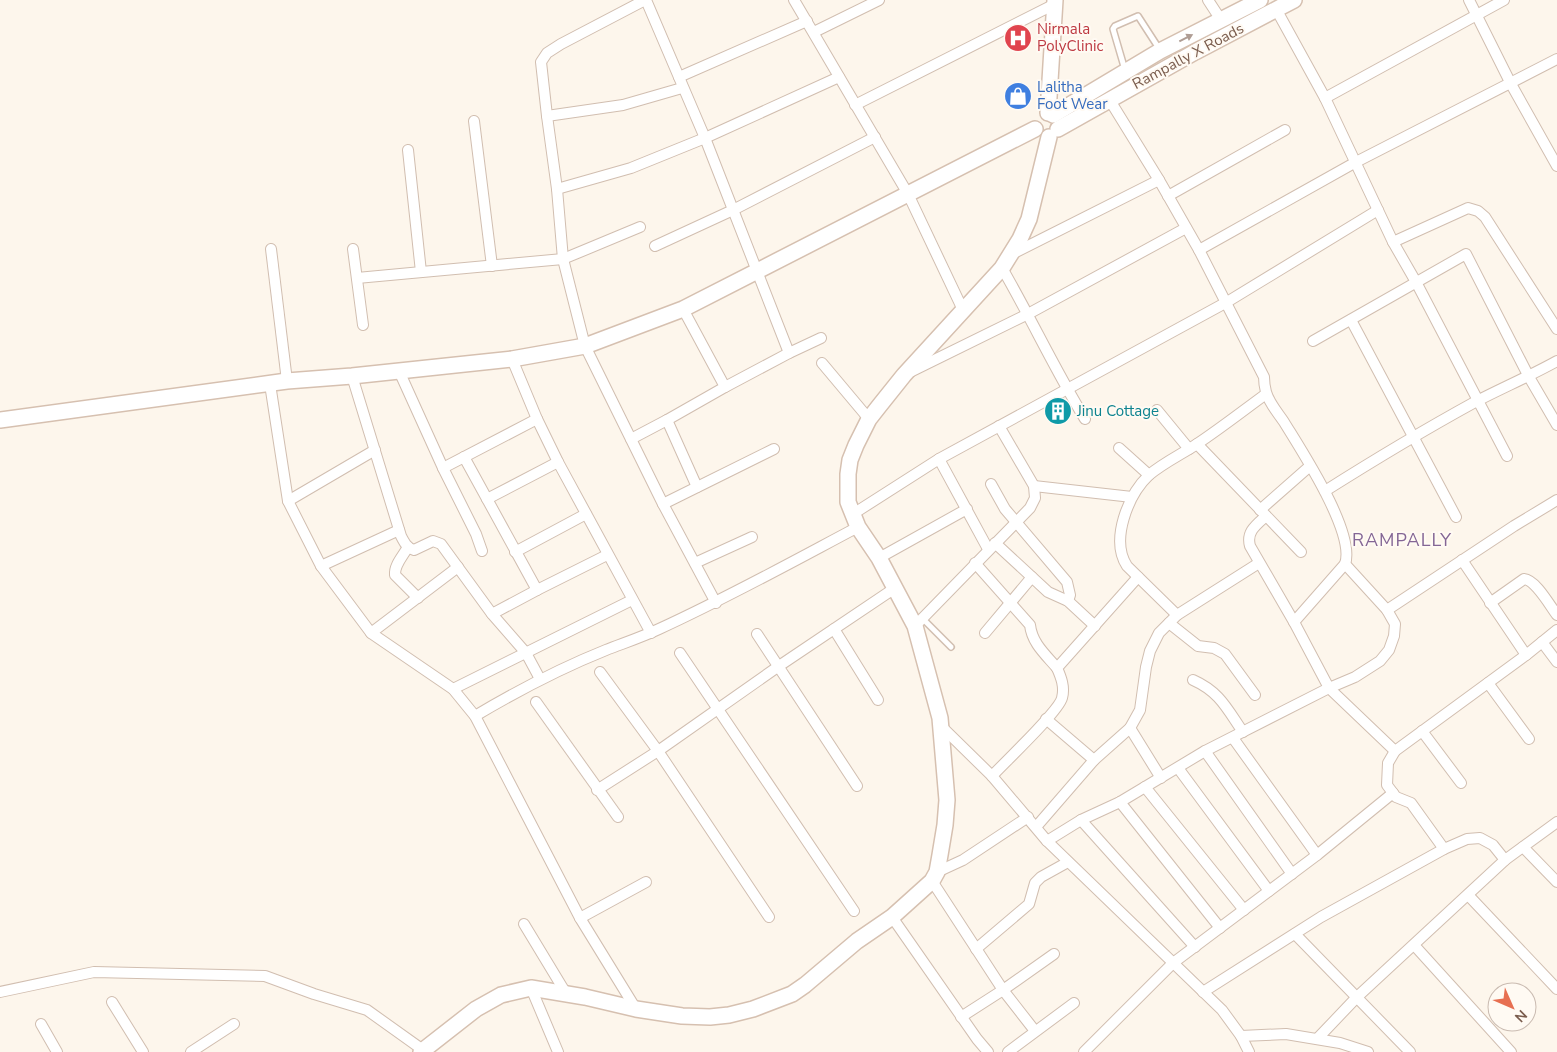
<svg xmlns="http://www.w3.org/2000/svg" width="1557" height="1052" viewBox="0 0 1557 1052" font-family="'Nunito Sans',sans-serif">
	<rect width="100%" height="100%" fill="#fdf6ec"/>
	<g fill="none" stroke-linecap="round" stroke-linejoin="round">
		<g stroke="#d1beb0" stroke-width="8">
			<g id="lane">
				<polyline points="1125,70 1113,29 1115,26 1138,16 1160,50"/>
				<polyline points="922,618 951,647"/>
			</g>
		</g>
		<g stroke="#d1beb0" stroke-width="12">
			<g id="street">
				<polyline points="645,0 561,44 547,53 541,62 547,116 557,189 563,259 585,346 663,504 716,603"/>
				<polyline points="646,0 705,138 789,353"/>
				<polyline points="794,0 908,194 963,310"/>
				<polyline points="1208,0 1221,20"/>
				<polyline points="1469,0 1511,84 1557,166"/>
				<polyline points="1276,9 1325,98 1393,242 1416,282 1507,456"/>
				<polyline points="814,32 879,0"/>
				<polyline points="679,77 807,21"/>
				<polyline points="1325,98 1504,0"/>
				<path d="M 1109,99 L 1159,180 L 1199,250 L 1264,377 C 1264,382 1265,388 1266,392 C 1269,403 1278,413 1284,422 C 1301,450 1356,533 1345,564 L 1294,622"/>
				<polyline points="855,105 1055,4"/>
				<polyline points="547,116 623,105 682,88"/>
				<polyline points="474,121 492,266"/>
				<polyline points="408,150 421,272"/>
				<polyline points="557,189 631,168 705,138 839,77"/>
				<polyline points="1168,196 1285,130"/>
				<polyline points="1393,242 1468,208 1478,211 1485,217 1557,329"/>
				<polyline points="655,246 733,210 875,137"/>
				<polyline points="271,249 287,381"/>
				<polyline points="353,249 363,325"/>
				<polyline points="1199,250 1356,162 1557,59"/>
				<polyline points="1010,255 1159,180"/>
				<path d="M 1002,268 C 1031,318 1055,370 1085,419"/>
				<polyline points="357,278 563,259 640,227"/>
				<polyline points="1351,320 1456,517"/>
				<polyline points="1313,341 1466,254 1529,377 1557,425"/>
				<polyline points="512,359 537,419 558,462 651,633"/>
				<polyline points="822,363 869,419"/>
				<polyline points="399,371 443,468"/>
				<polyline points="912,371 1028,314 1186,228"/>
				<path d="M 352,376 L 401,536 C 404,542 407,548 414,550 L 433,541 L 441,544 L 492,614 L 526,653 L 540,679"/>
				<polyline points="270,384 288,501 321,566 371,633 453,689 475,716 580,918 636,1009"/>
				<polyline points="725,387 789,353 821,338"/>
				<polyline points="1157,410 1189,449"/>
				<polyline points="667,420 697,487"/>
				<polyline points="631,439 667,420 725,387 683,309"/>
				<polyline points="1197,444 1301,552"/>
				<polyline points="1119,448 1149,475"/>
				<polyline points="464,457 537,590"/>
				<polyline points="939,459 988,549"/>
				<polyline points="991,484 1005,509 1067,582 1070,595 1068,601"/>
				<polyline points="1034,486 1132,497"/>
				<path d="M 1325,491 C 1374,460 1424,430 1475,402 C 1502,388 1530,376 1557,361"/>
				<polyline points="487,499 558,462"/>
				<polyline points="288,501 375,450"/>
				<polyline points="663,504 774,449"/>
				<polyline points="1260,510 1310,466"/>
				<polyline points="853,514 939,459 1227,302 1378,210"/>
				<path d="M 1266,516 C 1256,525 1246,532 1250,546 L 1294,622 L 1329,688 L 1395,751"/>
				<polyline points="995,543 1048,592 1068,601 1095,626"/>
				<path d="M 408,547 C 403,556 394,565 395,575 L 418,598"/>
				<polyline points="482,551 476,534 443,468 537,419"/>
				<polyline points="515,552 586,514"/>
				<polyline points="879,558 967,509"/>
				<polyline points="1462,560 1526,655"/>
				<polyline points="695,563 752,537"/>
				<path d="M 975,563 L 1030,625 C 1032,643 1045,654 1057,668"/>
				<polyline points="321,566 399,530"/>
				<path d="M 1490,603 L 1524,579 C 1536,580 1550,606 1557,615"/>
				<polyline points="1387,610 1514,526 1557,500"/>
				<polyline points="492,614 537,590 607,555"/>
				<path d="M 1177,615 L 1127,566 C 1110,540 1128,495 1149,475 C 1163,463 1182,454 1197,444 C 1221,428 1244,410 1266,394"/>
				<polyline points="1169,623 1198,646 1214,648 1225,654 1255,695"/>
				<polyline points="915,626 1030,508 1035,498 1034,486 999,426"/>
				<polyline points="834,629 878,700"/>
				<polyline points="371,633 458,567"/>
				<polyline points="985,633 1032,577"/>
				<polyline points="757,634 857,786"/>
				<polyline points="1542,642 1557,662"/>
				<polyline points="680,653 854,911"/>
				<polyline points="600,672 658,751 769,917"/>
				<path d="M 1193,680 C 1220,692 1227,709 1243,732"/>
				<polyline points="1488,683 1529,739"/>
				<polyline points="453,689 632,600"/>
				<polyline points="536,702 618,817"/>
				<path d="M 475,716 C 517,691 561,668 606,650 C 624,643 642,637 659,629 C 727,598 792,562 858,527"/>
				<polyline points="1046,719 1094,760"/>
				<polyline points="940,725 992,776 1047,841 1222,1010 1241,1036 1249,1052"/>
				<polyline points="1130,728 1161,778"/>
				<polyline points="1422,731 1461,783"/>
				<polyline points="1233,738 1317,855"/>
				<polyline points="1205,751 1292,874"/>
				<polyline points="1178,768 1269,891"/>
				<path d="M 992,776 C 1005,762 1059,711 1062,698 C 1065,687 1061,677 1057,668 L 1138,577"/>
				<polyline points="1145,787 1244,910"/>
				<polyline points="597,790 658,751 779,666 895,588"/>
				<polyline points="1120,802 1220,928"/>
				<polyline points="1081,820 1195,947"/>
				<polyline points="1036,827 1094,760 1130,728 1140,710 1146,667 1150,651 1159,633 1177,615 1259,563"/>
				<polyline points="1047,841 1081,820 1120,802 1205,751 1329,688 1355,677 1380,661 1389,650 1394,636 1395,624 1387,610 1345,564"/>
				<polyline points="1523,847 1557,882"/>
				<polyline points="1444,849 1411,803 1396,797 1387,785 1388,763 1395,751 1526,655 1557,630"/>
				<polyline points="937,872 963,860 1028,817"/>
				<polyline points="932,881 1003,990 1035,1031"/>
				<polyline points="1468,895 1557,989"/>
				<polyline points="892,917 977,1039 988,1052"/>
				<polyline points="580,918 646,882"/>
				<polyline points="524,924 567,995"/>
				<polyline points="1295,934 1410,1052"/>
				<polyline points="1414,945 1511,1052"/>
				<polyline points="976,949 1029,904 1035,883 1041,877 1068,862"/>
				<polyline points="531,988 558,1052"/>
				<polyline points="0,992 94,972 265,976 314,994 367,1010 423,1050"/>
				<polyline points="1203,992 1321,917 1444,849 1467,839 1480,838 1493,845 1505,860"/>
				<polyline points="112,1002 143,1052"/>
				<polyline points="961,1017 1003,990 1054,954"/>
				<polyline points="41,1024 57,1052"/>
				<polyline points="1241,1036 1286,1034 1340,1043 1368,1052"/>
				<polyline points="1317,1039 1357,997 1505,860 1557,822"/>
				<polyline points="191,1052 234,1024"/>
				<polyline points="1008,1052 1074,1003"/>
				<polyline points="1084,1052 1173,963 1317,855 1393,793"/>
			</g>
		</g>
		<g stroke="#d6c0b0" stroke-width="18">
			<g id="secondary">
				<polyline points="1048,113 1055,0"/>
				<polyline points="1053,115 1160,51 1260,0"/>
				<polyline points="1058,129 1195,52 1294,0"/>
				<polyline points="0,420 287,381 352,376 512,359 585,346 683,309 1035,129"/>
				<polyline points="421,1052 476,1009 501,995 531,988 585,997 636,1009 682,1016 710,1017 729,1015 753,1009 792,994 805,985 857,941 892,917 932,881 937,872 940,855 945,825 947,800 940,718 915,626 879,558 858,527 848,502 848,474 850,460 856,445 869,419 880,405 904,375 1002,268 1020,239 1029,219 1049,137"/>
			</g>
		</g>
		<use href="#lane" stroke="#fff" stroke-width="5"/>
		<use href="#street" stroke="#fff" stroke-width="10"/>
		<use href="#secondary" stroke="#fff" stroke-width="15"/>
	</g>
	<defs><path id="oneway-solid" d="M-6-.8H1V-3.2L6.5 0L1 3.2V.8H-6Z" transform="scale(1.25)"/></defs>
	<use fill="#af9d94" href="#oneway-solid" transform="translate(1186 38) rotate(-27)"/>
	<defs>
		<g id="hospital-disc" transform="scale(1.4375)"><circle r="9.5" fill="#e0444e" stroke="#fffaf3"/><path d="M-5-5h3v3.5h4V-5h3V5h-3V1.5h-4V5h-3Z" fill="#fff"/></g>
		<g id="shop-disc" transform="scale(1.4375)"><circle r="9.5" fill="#3f7fe0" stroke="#fffaf3"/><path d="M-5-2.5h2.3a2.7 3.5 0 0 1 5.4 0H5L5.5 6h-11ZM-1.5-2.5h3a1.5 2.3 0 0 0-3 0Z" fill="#fff"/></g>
		<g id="building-disc" transform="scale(1.4375)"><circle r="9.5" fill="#0f9aa8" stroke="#fffaf3"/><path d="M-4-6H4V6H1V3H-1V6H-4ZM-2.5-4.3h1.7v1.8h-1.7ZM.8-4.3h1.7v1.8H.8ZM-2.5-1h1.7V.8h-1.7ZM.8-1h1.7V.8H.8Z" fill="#fff"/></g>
	</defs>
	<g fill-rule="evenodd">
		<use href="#hospital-disc" x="1018" y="38"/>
		<use href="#shop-disc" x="1018" y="96"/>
		<use href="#building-disc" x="1058" y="411"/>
	</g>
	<g text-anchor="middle" stroke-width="4" stroke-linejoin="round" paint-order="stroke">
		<g font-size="15" fill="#be3a42" stroke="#fffaf3" text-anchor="start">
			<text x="1037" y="34">Nirmala<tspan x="1037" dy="17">PolyClinic</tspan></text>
		</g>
		<g font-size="15" fill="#7a5c4d" stroke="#fffaf3">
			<text transform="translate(1188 56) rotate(-28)" y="5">Rampally X Roads</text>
		</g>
		<g font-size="15" fill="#366cbe" stroke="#fffaf3" text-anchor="start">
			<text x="1037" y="92">Lalitha<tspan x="1037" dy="17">Foot Wear</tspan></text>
		</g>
		<g font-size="15" fill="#0d838f" stroke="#fffaf3" text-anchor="start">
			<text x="1077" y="416">Jinu Cottage</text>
		</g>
		<g font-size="18" letter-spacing="1" fill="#846695" stroke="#fffaf3">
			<text x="1402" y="546">RAMPALLY</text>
		</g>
	</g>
	<g transform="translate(1512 1007) rotate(135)"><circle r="24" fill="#fffaf3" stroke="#cabbb1"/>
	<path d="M0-4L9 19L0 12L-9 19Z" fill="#e76f51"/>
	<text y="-8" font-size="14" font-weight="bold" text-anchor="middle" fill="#7a5c4d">N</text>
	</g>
</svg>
